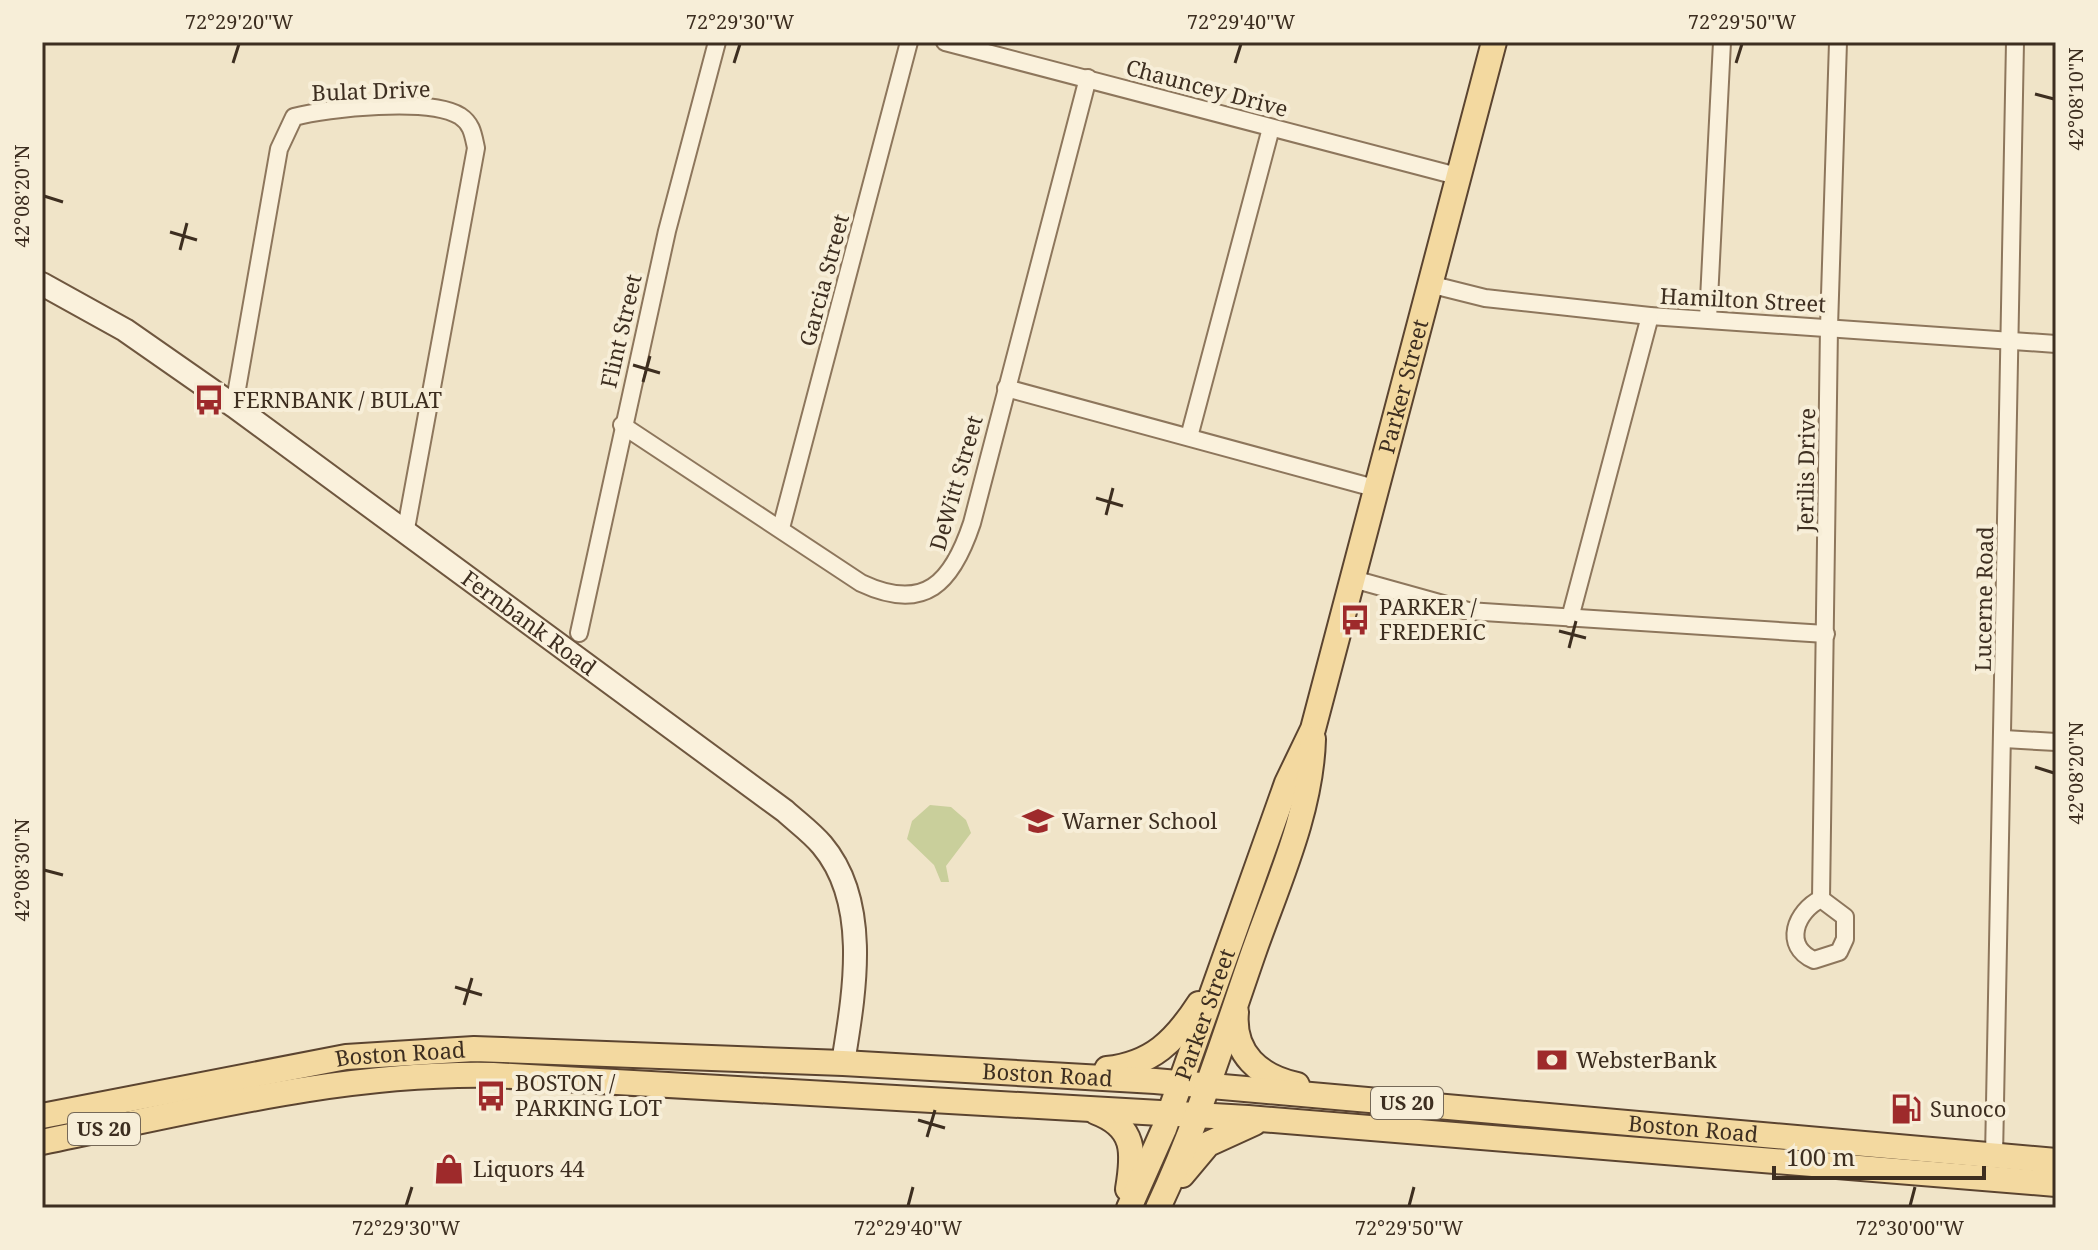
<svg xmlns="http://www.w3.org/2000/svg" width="2098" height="1250" viewBox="0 0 2098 1250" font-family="'Noto Serif',serif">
	<rect width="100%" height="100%" fill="#f0e4c8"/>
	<polygon fill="#c9cf9b" points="930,805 951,807 966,820 971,833 946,866 949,882 941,882 934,865 907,839 912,821"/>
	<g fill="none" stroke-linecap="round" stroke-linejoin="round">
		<g stroke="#8d765c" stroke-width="20">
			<g id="minor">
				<polyline points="945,42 1457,176"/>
				<polyline points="1429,284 1485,298 1650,316 2056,344"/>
				<polyline points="1708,319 1722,42"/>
				<polyline points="1006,388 1378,489"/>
				<path d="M 234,406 L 279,149 L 294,117 C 328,108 429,97 460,116 C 472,124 473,134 476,148 L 405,534"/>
				<path d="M 622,425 L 861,583 C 925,613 952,583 972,523 L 1088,78"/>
				<polyline points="1189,437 1271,128"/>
				<polyline points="781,528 909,42"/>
				<polyline points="1353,579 1468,611 1826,634"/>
				<polyline points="1570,618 1650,316"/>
				<polyline points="579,633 667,231 717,42"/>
				<polyline points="2004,739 2056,742"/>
				<polyline points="1821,899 1829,327 1838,42"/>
				<path d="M 1821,899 L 1845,917 L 1845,939 L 1839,952 L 1814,960 C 1782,946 1796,911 1821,899 Z"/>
				<polyline points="1994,1157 2015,42"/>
			</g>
		</g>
		<g stroke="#6f573f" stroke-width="26">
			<g id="secondary">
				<path id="s1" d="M 42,284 L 125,330 L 234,406 L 785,811 C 797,822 811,832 822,845 C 871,903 854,994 843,1063"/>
			</g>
		</g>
		<g stroke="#5b4430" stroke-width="28">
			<g id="primary">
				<path d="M 1236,1012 C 1232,1054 1260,1077 1297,1085"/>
				<path d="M 1107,1069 C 1152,1064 1175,1041 1199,1004"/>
				<path d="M 1096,1112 C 1136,1127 1134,1153 1128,1189"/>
				<path id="s2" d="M 42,1116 L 346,1057 L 474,1049 L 843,1063 L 1155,1081 L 2056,1161"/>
				<path d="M 42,1142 C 190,1112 341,1072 493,1075 L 1248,1118 L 2056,1184"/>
				<polyline points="1182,1175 1208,1144 1254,1123"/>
				<path id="s3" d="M 1129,1208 L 1164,1129 L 1287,783 L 1313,729 L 1494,42"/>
				<path d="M 1158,1208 C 1197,1125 1224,1037 1254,951 C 1278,883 1311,812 1313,739"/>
			</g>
		</g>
		<use href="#minor" stroke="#faf1dc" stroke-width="16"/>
		<use href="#secondary" stroke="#faf1dc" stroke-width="22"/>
		<use href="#primary" stroke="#f3d9a0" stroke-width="24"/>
	</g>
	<path fill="none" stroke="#3d2e20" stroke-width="3" d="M 233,63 L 239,44M 734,63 L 740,44M 1235,63 L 1241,44M 1736,63 L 1742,44M 2035,94 L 2054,99M 44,196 L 63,202M 170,232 L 197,240M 180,250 L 187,223M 633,365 L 660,373M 643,382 L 650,356M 1096,498 L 1123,506M 1106,515 L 1113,488M 1559,631 L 1586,638M 1569,648 L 1576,621M 2035,767 L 2054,773M 44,870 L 63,875M 455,987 L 482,995M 464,1005 L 472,978M 918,1120 L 945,1128M 927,1137 L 935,1110M 406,1206 L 412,1187M 908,1206 L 913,1187M 1409,1206 L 1414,1187M 1910,1206 L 1915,1187"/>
	<defs>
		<g id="bus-bare" transform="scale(2.4)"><path d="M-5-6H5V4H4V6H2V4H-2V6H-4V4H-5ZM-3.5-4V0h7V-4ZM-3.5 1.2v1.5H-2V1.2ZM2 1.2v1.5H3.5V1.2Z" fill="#9e2a2b" stroke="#f7eed8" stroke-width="2.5" paint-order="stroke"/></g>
		<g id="school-bare" transform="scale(2.4)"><path d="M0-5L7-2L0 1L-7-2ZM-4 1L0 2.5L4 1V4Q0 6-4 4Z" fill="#9e2a2b" stroke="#f7eed8" stroke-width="2.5" paint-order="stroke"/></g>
		<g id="bank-bare" transform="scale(2.4)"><path d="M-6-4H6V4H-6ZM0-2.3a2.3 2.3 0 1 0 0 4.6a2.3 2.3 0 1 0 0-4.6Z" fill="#9e2a2b" stroke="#f7eed8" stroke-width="2.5" paint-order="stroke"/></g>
		<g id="fuel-bare" transform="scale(2.4)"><path d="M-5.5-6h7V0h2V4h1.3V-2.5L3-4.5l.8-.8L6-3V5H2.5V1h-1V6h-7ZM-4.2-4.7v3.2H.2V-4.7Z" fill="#9e2a2b" stroke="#f7eed8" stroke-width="2.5" paint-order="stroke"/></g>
		<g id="shop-bare" transform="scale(2.4)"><path d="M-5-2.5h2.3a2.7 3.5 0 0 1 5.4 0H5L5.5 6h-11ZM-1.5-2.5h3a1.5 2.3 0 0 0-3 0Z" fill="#9e2a2b" stroke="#f7eed8" stroke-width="2.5" paint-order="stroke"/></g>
	</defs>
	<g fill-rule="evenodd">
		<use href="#bus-bare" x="209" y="400"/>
		<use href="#bus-bare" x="1355" y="620"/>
		<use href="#school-bare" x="1038" y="821"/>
		<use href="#bank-bare" x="1552" y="1060"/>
		<use href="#bus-bare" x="491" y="1096"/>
		<use href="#fuel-bare" x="1906" y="1109"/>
		<use href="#shop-bare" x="449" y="1169"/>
	</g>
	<g text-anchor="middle" stroke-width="8" stroke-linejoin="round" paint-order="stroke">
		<g fill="#f7eed8" stroke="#756857" stroke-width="2">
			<rect x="1371" y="1087" width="72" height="32" rx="6"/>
			<rect x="68" y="1113" width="72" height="32" rx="6"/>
		</g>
		<g font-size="20" font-weight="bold" fill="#3d2e20">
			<text x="1407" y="1110">US 20</text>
			<text x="104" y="1136">US 20</text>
		</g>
		<g font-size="22" fill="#3d2e20" stroke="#f7eed8">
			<text transform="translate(1207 88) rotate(15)" y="8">Chauncey Drive</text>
			<text transform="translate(371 91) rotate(-2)" y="8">Bulat Drive</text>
			<text transform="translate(824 280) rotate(-75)" y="8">Garcia Street</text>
			<text transform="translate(1743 300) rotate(3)" y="8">Hamilton Street</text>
			<text transform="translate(621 331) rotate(-77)" y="8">Flint Street</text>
			<text dy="8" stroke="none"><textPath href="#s3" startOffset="868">Parker Street</textPath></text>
			<text transform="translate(1806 470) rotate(-89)" y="8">Jerilis Drive</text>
			<text transform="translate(956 483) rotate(-74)" y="8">DeWitt Street</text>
			<text transform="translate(1984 599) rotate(-89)" y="8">Lucerne Road</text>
			<text dy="8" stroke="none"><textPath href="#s1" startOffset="594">Fernbank Road</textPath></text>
			<text dy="8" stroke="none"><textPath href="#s3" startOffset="208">Parker Street</textPath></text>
			<text dy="8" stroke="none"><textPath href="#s2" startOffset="364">Boston Road</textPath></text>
			<text dy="8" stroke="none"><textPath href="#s2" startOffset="1012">Boston Road</textPath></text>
			<text dy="8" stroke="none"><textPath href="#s2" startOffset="1660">Boston Road</textPath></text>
		</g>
		<g font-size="22" fill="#3d2e20" stroke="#f7eed8" text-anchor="start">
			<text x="233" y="408">FERNBANK / BULAT</text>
			<text x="1379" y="615">PARKER /<tspan x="1379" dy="25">FREDERIC</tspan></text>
			<text x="1062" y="829">Warner School</text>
			<text x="1576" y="1068">WebsterBank</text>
			<text x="515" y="1091">BOSTON /<tspan x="515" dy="25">PARKING LOT</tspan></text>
			<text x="1930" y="1117">Sunoco</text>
			<text x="473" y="1177">Liquors 44</text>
		</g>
	</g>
	<rect width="2098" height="1250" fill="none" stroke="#f7eed8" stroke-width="88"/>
	<path d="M1774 1166v12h210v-12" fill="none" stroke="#3d2e20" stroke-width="4"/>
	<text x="1786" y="1166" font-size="24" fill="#3d2e20" stroke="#f7eed8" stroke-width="6" paint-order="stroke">100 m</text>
	<rect x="44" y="44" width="2010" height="1162" fill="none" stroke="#3d2e20" stroke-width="3"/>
	<g font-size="20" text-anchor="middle" fill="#3d2e20">
		<text x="239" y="29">72°29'20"W</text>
		<text x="740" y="29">72°29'30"W</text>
		<text x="1241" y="29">72°29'40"W</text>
		<text x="1742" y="29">72°29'50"W</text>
		<text transform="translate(2076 99) rotate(-90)" y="7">42°08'10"N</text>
		<text transform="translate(22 196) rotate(-90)" y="7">42°08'20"N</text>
		<text transform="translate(2076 773) rotate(-90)" y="7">42°08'20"N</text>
		<text transform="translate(22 870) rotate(-90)" y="7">42°08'30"N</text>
		<text x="406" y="1235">72°29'30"W</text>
		<text x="908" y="1235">72°29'40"W</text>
		<text x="1409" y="1235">72°29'50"W</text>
		<text x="1910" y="1235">72°30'00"W</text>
	</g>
</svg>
